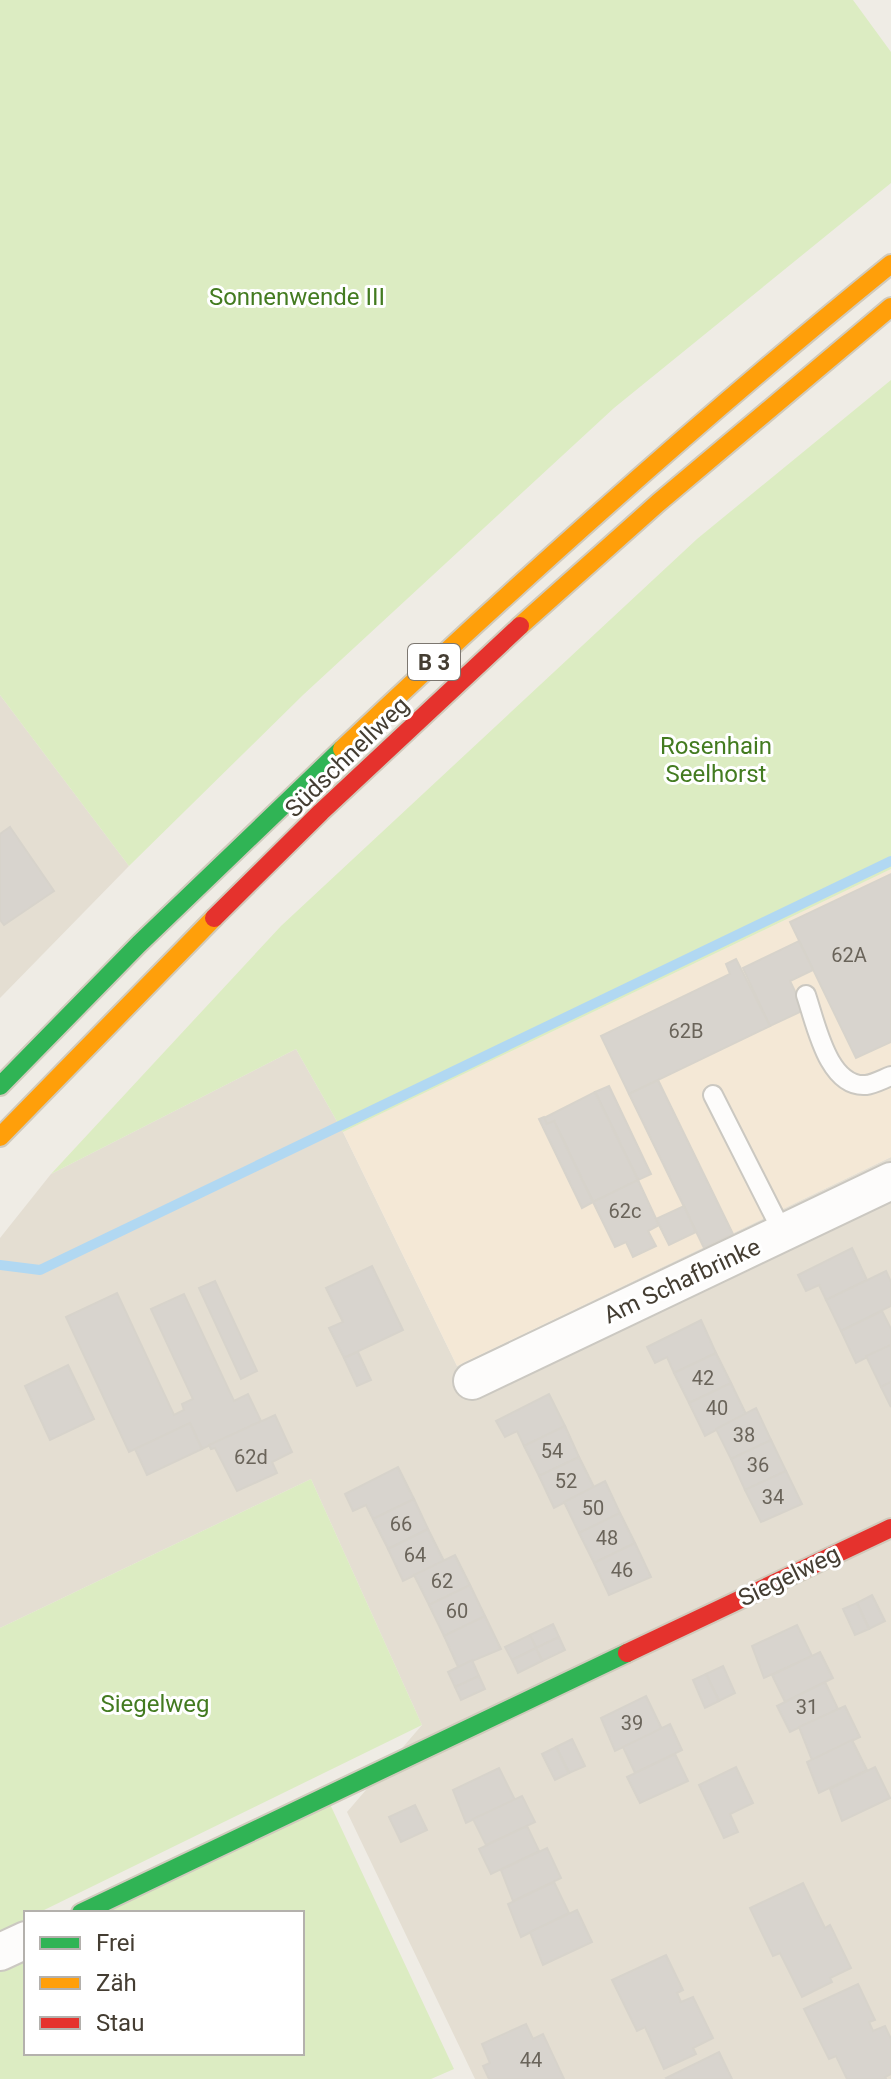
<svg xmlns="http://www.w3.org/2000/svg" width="891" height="2079" viewBox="0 0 891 2079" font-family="Roboto,sans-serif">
	<rect width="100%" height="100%" fill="#efece5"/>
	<g fill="#e4ded2">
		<polygon points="0,695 129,866 0,998"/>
		<polygon points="296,1049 343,1132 457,1366 891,1157 891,2079 475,2079 347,1812 422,1725 311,1479 0,1628 0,1238 51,1174"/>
	</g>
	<polygon fill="#f4e8d6" points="891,869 891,1157 457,1366 343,1132"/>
	<g fill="#dcecc2">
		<polygon points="0,0 853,0 891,52 891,183 614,408 303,695 129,866 0,695"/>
		<polygon points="891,380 891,869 343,1132 296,1049 51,1174 281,926 697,539"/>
		<polygon points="311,1479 422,1725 38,1913 26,1913 26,1919 0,1932 0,1628"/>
		<polygon points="329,1802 454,2069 431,2079 0,2079 0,1965 26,1952 26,2053 302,2053 302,1913 105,1913"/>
	</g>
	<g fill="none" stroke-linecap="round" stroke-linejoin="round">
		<polyline stroke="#b1d8f2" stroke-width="10" points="0,1265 40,1270 891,861"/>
	</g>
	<g fill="#d8d4ce" stroke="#d7d3cb" stroke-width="2">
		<polygon points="10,827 54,891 4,925 0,920 0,834"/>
		<polygon points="891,874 891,1042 856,1058 790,922"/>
		<polygon points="799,941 813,970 790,981 804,1010 770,1026 743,968"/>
		<polygon points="736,959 770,1026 629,1094 601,1036 730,974 726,964"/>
		<polygon points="658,1080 733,1234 704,1248 629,1094"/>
		<polygon points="609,1086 651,1174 638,1180 595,1092"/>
		<polygon points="595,1092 638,1180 593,1202 554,1121 547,1124 544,1118"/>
		<polygon points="544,1117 547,1124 554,1121 593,1202 582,1208 539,1119"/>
		<polygon points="638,1180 659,1225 648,1231 656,1246 633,1257 626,1242 615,1247 593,1202"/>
		<polygon points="684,1206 696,1232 669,1245 656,1219"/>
		<polygon points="852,1248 867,1280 826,1300 819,1285 806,1291 798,1275"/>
		<polygon points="372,1266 403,1330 344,1358 329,1328 343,1322 326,1288"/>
		<polygon points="886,1271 891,1282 891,1306 841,1331 826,1300"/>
		<polygon points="215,1281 257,1371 241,1379 199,1288"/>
		<polygon points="117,1293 174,1415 184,1410 182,1404 193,1399 151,1309 184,1294 234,1401 248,1394 261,1421 202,1449 190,1423 129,1452 66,1317"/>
		<polygon points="882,1311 891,1329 891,1345 856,1363 841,1331"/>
		<polygon points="701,1320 716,1353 674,1373 667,1357 655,1363 647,1347"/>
		<polygon points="891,1345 891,1382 881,1387 866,1356"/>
		<polygon points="358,1352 371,1380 357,1386 344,1358"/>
		<polygon points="716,1353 731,1383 689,1403 674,1373"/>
		<polygon points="68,1365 94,1419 50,1440 25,1386"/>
		<polygon points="891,1382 891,1407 881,1387"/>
		<polygon points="731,1383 746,1414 705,1436 689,1403"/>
		<polygon points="549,1394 565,1426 524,1446 517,1431 505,1437 496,1421"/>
		<polygon points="756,1408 771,1440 731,1459 716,1429"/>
		<polygon points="275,1415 292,1452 272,1462 277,1473 237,1491 215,1448 211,1449 209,1445"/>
		<polygon points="190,1423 202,1449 147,1475 135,1449"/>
		<polygon points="565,1426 579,1457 539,1476 524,1446"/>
		<polygon points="771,1440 786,1471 745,1490 731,1459"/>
		<polygon points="579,1457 594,1487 554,1508 539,1476"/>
		<polygon points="398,1467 414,1499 373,1519 366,1505 353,1511 345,1494"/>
		<polygon points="786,1471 802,1504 761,1522 745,1490"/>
		<polygon points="605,1481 620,1513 579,1533 564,1502"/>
		<polygon points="414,1499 428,1529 388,1549 373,1519"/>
		<polygon points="620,1513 635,1543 594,1563 579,1533"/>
		<polygon points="428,1529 444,1561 403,1581 388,1549"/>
		<polygon points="635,1543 651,1577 609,1595 594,1563"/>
		<polygon points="455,1555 470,1585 429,1605 414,1575"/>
		<polygon points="470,1585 485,1616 444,1636 429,1605"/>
		<polygon points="872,1595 885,1621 869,1629 857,1603"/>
		<polygon points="857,1603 869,1629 855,1635 843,1609"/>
		<polygon points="485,1616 501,1649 458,1667 444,1636"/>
		<polygon points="553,1624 559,1637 536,1648 530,1635"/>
		<polygon points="797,1625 812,1656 764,1678 752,1646"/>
		<polygon points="530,1635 536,1648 512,1660 505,1647"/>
		<polygon points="559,1637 565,1650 542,1661 536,1648"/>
		<polygon points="536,1648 542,1661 518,1673 512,1660"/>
		<polygon points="820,1652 833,1678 785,1702 772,1675"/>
		<polygon points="472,1660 479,1676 455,1687 448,1672"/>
		<polygon points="723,1666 735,1693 719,1701 706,1674"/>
		<polygon points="706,1674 719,1701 705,1708 693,1680"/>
		<polygon points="479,1676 485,1689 461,1700 455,1687"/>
		<polygon points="825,1682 838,1709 790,1732 777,1706"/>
		<polygon points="646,1696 662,1729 615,1751 601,1718"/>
		<polygon points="845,1706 860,1737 812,1760 799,1727"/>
		<polygon points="670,1724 682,1750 635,1773 623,1747"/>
		<polygon points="572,1739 585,1766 569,1773 556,1747"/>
		<polygon points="852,1740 867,1770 819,1793 807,1762"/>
		<polygon points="556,1747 569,1773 555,1780 542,1754"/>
		<polygon points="675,1754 688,1781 640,1803 627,1777"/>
		<polygon points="736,1767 753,1803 730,1814 738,1832 724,1838 699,1785"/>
		<polygon points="875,1767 890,1798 842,1821 830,1789"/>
		<polygon points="499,1768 515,1800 466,1823 453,1790"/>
		<polygon points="522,1796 535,1822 486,1845 473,1819"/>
		<polygon points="415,1805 427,1830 401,1842 389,1817"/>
		<polygon points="527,1826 539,1851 491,1874 479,1849"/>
		<polygon points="547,1848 561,1878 513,1901 501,1870"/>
		<polygon points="554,1882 569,1913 521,1937 508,1904"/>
		<polygon points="803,1883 825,1928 830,1925 851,1968 830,1978 832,1982 802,1997 780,1953 773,1956 750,1908"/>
		<polygon points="577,1910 592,1942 543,1965 530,1932"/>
		<polygon points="666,1955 683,1990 677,1993 681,2002 693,1997 713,2038 693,2048 696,2054 664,2069 645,2027 637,2031 612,1980"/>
		<polygon points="858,1984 875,2020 869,2022 873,2031 885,2026 891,2039 891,2074 885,2077 886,2079 847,2079 836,2056 829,2059 804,2009"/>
		<polygon points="526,2024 533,2039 543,2034 564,2079 489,2079 483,2066 490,2063 482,2044"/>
		<polygon points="719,2052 732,2079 667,2079 666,2078"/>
	</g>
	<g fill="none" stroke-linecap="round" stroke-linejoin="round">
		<g stroke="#cbc8c1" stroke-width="22">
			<g id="lane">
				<path d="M 806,995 C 816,1024 828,1088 866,1085 C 874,1084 883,1079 891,1076"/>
				<polyline points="713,1095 783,1233"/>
			</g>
		</g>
		<g stroke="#cbc8c1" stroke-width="40">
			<g id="street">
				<polyline points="472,1381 891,1181"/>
				<polyline points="0,1952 26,1940"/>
			</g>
		</g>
		<g stroke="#d0cabc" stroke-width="22">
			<g id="fast">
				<polyline points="0,1086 139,944 342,749"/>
				<polyline points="81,1913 627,1653"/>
			</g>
		</g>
		<g stroke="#d0cabc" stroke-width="22">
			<g id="slow">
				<polyline points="520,626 658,503 891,307"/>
				<path d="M 342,749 C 520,581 701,418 891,264"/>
				<polyline points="0,1137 214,918"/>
			</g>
		</g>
		<g stroke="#d0cabc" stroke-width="22">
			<g id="jam">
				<polyline points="214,918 321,812 520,626"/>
				<polyline points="627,1653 891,1528"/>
			</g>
		</g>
		<use href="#lane" stroke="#fdfcfb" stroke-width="18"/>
		<use href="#street" stroke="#fdfcfb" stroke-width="36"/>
		<use href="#fast" stroke="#30b455" stroke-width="18"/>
		<use href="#slow" stroke="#ff9f0a" stroke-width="18"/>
		<use href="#jam" stroke="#e5322d" stroke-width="18"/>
	</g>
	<g text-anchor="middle" stroke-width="6" stroke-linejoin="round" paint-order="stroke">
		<g font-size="20" fill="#6a645a">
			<text x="849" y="962">62A</text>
			<text x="686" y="1038">62B</text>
			<text x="625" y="1218">62c</text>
			<text x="703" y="1385">42</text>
			<text x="717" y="1415">40</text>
			<text x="744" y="1442">38</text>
			<text x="552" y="1458">54</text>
			<text x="251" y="1464">62d</text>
			<text x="758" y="1472">36</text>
			<text x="566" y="1488">52</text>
			<text x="773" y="1504">34</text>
			<text x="593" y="1515">50</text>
			<text x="401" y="1531">66</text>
			<text x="607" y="1545">48</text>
			<text x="415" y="1562">64</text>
			<text x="622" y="1577">46</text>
			<text x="442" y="1588">62</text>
			<text x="457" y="1618">60</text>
			<text x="807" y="1714">31</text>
			<text x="632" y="1730">39</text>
			<text x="531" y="2067">44</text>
		</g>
		<rect fill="#fff" stroke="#7c7770" stroke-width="2" x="408" y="644" width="52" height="36" rx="6"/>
		<g font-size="22" font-weight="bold" fill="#443d32">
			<text x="434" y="670">B 3</text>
		</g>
		<g font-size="24" fill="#437b20" stroke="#fff">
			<text x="297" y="305">Sonnenwende III</text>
			<text x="716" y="754">Rosenhain<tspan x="716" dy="28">Seelhorst</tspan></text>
			<text x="155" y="1712">Siegelweg</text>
		</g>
		<g font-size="24" fill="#443d32" stroke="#fff">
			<text transform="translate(347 757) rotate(-44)" y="8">Südschnellweg</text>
			<text transform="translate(682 1281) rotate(-25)" y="8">Am Schafbrinke</text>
			<text transform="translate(789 1576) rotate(-26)" y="8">Siegelweg</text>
		</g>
	</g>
	<rect x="24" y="1911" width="280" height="144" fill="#ffffff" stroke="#b4b1ad" stroke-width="2"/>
	<rect x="40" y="1937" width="40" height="12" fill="#30b455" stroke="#b4b1ad" stroke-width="2"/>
	<text x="96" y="1951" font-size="24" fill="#443d32">Frei</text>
	<rect x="40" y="1977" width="40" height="12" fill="#ff9f0a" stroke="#b4b1ad" stroke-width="2"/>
	<text x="96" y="1991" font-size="24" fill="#443d32">Zäh</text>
	<rect x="40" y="2017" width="40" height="12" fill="#e5322d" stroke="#b4b1ad" stroke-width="2"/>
	<text x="96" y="2031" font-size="24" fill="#443d32">Stau</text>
</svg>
